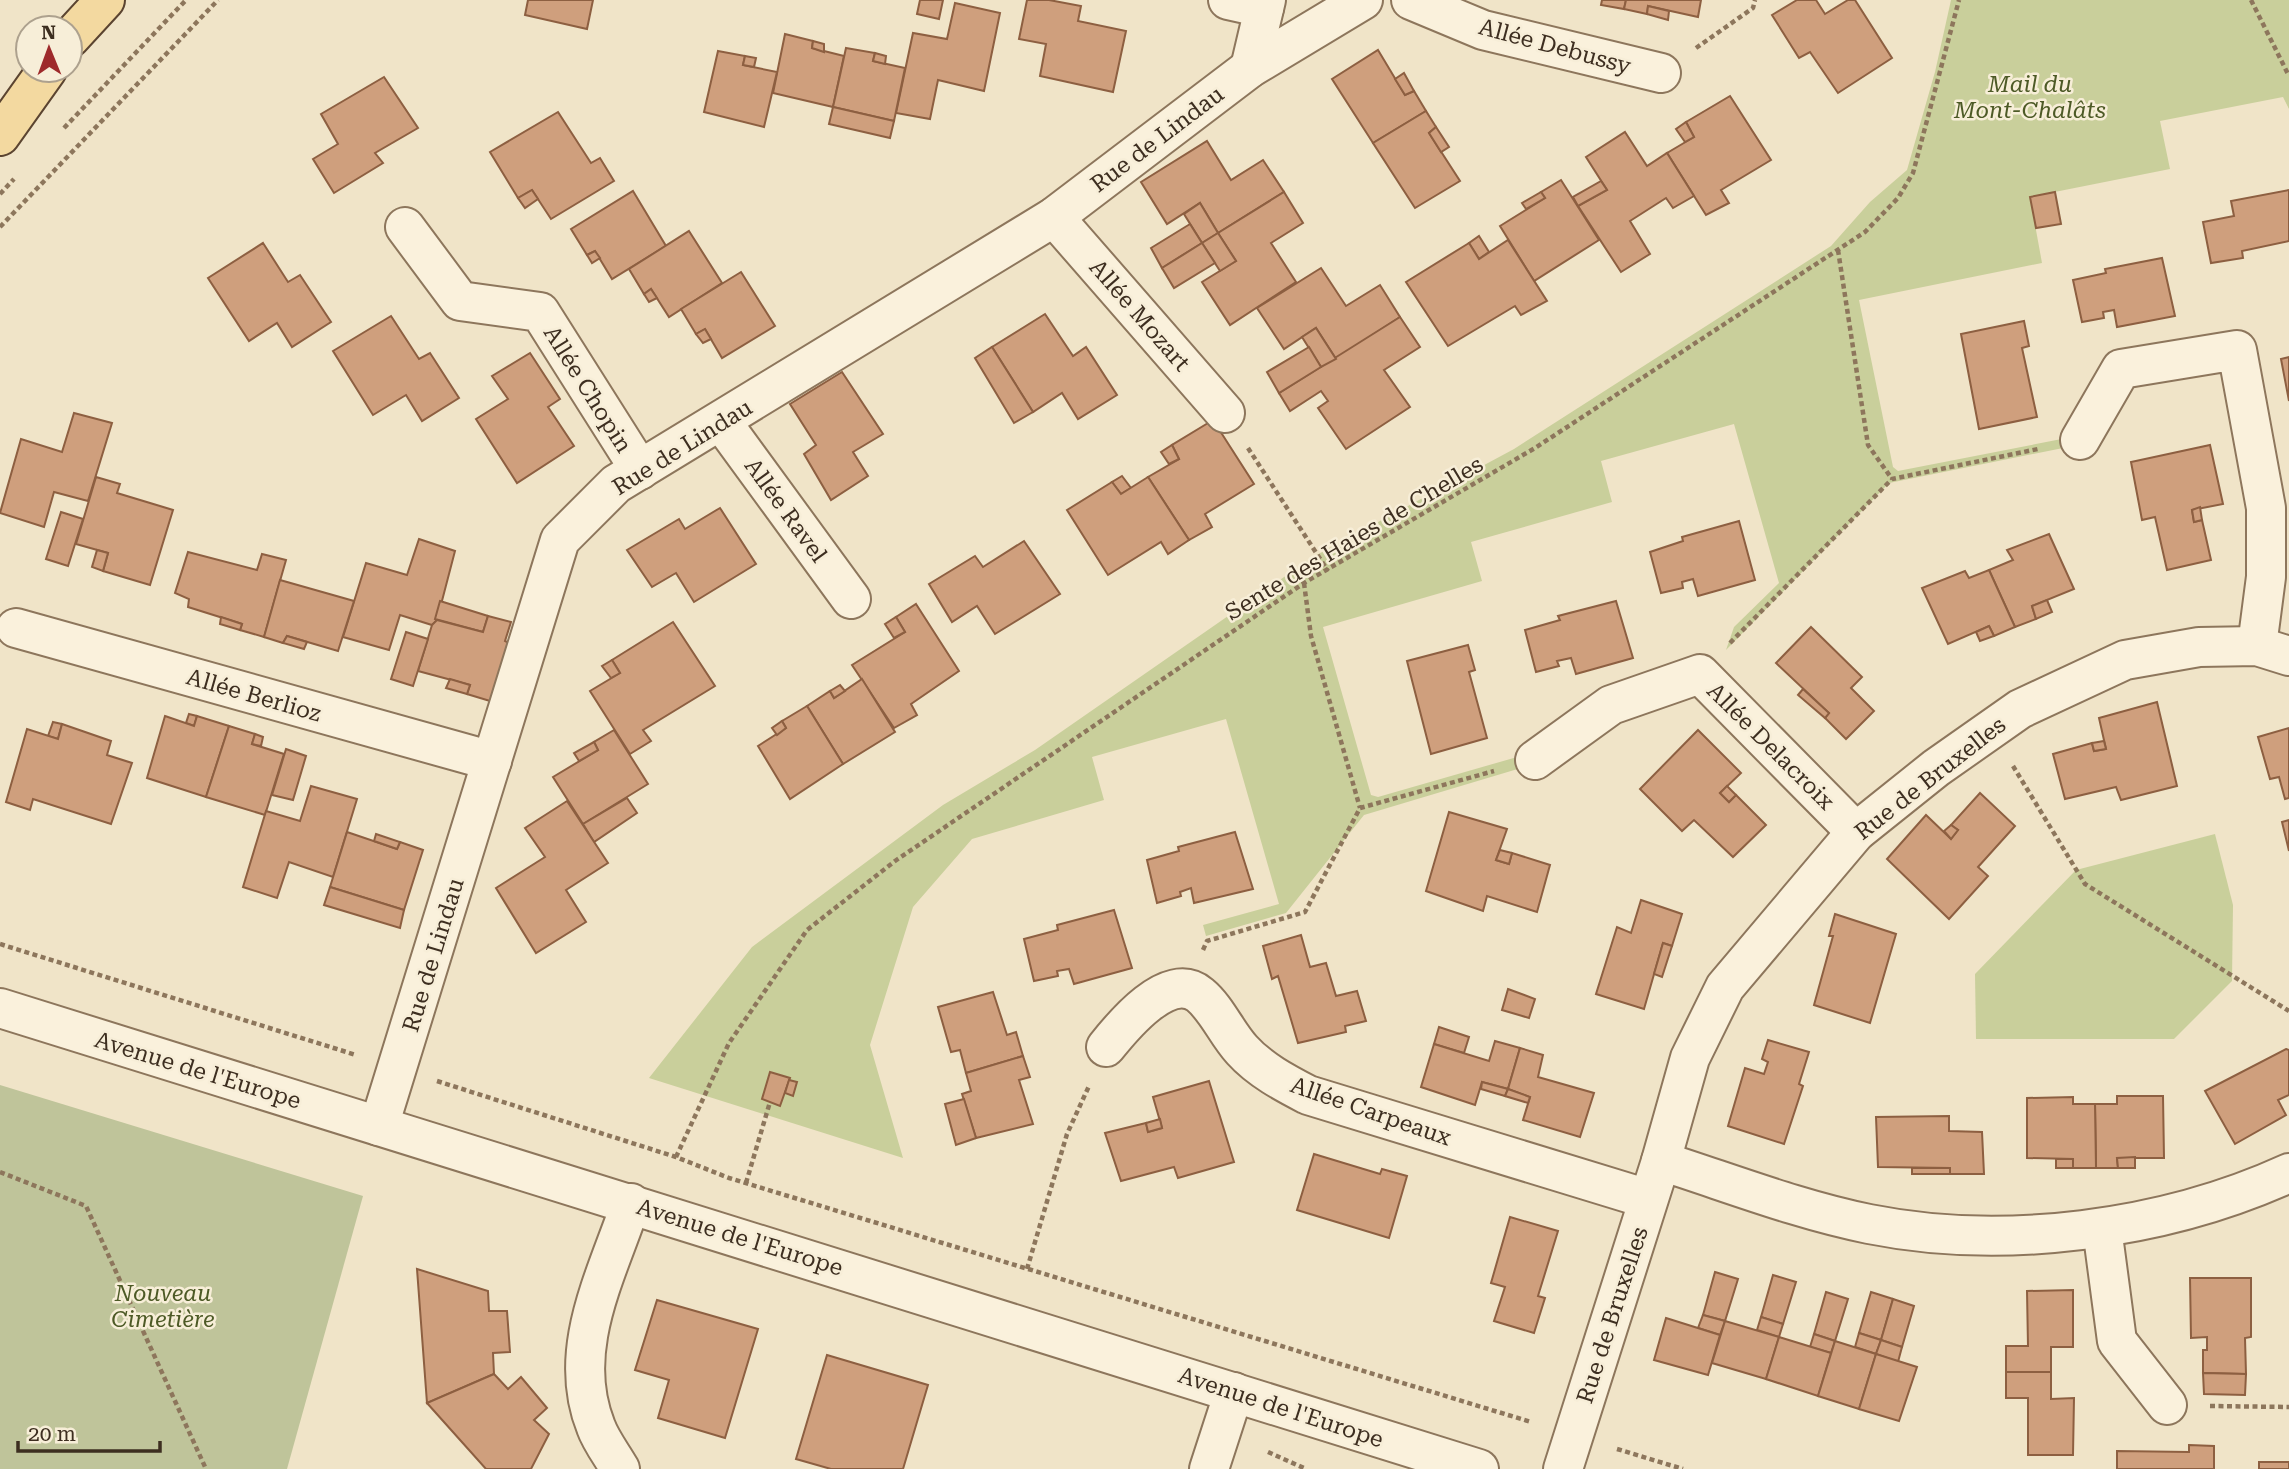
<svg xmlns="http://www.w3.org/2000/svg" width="2289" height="1469" viewBox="0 0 2289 1469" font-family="'Roboto Serif',serif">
	<rect width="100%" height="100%" fill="#f0e4c8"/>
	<g fill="#c9cf9b">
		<polygon points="1951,0 2289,0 2289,109 2283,97 2160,121 2170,169 2030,197 2042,263 1859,300 1893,467 1898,471 2077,436 2078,445 1889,483 1726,650 1734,627 1779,583 1734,424 1601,461 1612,502 1471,542 1482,581 1323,627 1371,795 1378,797 1531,753 1534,764 1364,815 1286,913 1206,936 1203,925 1279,904 1226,719 1092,757 1104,800 972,839 913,907 870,1045 903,1158 649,1078 752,947 943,805 1035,750 1313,557 1514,449 1831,246 1870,202 1907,170 1935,72"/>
		<polygon points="2215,834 2233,905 2232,981 2174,1039 1976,1039 1975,974 2076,870"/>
	</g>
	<polygon fill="#bfc49a" points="0,1085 363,1196 287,1469 0,1469"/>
	<g fill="#cf9f7d" stroke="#8d5f41" stroke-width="2">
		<polygon points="528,0 593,0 587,29 525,15"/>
		<polygon points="920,0 943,0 939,19 917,14"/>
		<polygon points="1027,0 1049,0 1081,6 1078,21 1126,31 1113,92 1040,76 1046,44 1019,39"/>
		<polygon points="1602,0 1626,0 1624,9 1601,5"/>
		<polygon points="1626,0 1701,0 1698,17 1648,6 1647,14 1624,9"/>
		<polygon points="1797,0 1816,0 1825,14 1848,0 1855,0 1892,58 1838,93 1810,52 1799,58 1772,15"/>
		<polygon points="955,3 1000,13 984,91 938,80 930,119 896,113 913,33 947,39"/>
		<polygon points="1648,6 1669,11 1668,20 1647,14"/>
		<polygon points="785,34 813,41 812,48 844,56 833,107 773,93"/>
		<polygon points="813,41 824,44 824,52 812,48"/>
		<polygon points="846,48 875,53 873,61 905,68 894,121 833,107"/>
		<polygon points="1378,50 1405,95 1414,91 1426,111 1373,143 1332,79"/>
		<polygon points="718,51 745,56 743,65 777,72 764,127 704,112"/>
		<polygon points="875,53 886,56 885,64 873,61"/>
		<polygon points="745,56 756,58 754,67 743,65"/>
		<polygon points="1404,73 1414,91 1405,95 1395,79"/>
		<polygon points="384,77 418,128 375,153 383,163 334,193 313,159 338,144 321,114"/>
		<polygon points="1730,96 1771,160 1721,190 1729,203 1706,215 1667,153 1694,137 1686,122"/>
		<polygon points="833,107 894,121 890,138 829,124"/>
		<polygon points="1426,111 1436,127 1429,133 1460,181 1415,208 1373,143"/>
		<polygon points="558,112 591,163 600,158 614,181 551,219 532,190 518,198 490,152"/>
		<polygon points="1686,122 1694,137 1685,142 1676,129"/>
		<polygon points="1436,127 1449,147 1441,152 1429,133"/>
		<polygon points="1625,132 1647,166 1667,153 1694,196 1673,208 1666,198 1630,221 1650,254 1621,272 1578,206 1607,190 1586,157"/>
		<polygon points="1207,141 1231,180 1263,160 1284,192 1218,233 1200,203 1167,224 1141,182"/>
		<polygon points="1561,180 1599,240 1534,281 1500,226 1545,198 1541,192"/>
		<polygon points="1601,181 1607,190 1578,206 1573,197"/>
		<polygon points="532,190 538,199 525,208 518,198"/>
		<polygon points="2289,190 2289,241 2242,251 2243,258 2211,263 2203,222 2234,216 2231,201"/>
		<polygon points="633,191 666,246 612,279 595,251 587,255 571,229"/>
		<polygon points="1284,192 1303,223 1271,243 1296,282 1230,325 1202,282 1236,261 1218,233"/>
		<polygon points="1541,192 1545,198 1526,209 1522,203"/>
		<polygon points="2055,192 2061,224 2036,228 2030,197"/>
		<polygon points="1200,203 1218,233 1202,243 1184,214"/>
		<polygon points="1190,224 1202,243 1162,268 1151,248"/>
		<polygon points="689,231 722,283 669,317 651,289 644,294 629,269"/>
		<polygon points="1218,233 1236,261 1220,271 1202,243"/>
		<polygon points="1479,236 1489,252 1479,259 1469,243"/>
		<polygon points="1508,240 1547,301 1521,315 1515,306 1448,346 1406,282 1469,243 1479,259"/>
		<polygon points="263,243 288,282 300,275 331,322 292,347 277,323 249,341 208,278"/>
		<polygon points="1202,243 1215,263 1174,288 1162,268"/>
		<polygon points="595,251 600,258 592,263 587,255"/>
		<polygon points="2162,258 2175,316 2117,327 2114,310 2103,312 2104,318 2082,322 2073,280 2106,273 2105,269"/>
		<polygon points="1321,268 1346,306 1380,285 1400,317 1336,359 1316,328 1284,349 1257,308"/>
		<polygon points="741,272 775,326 722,358 705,329 696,334 681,309"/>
		<polygon points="651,289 657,298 649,302 644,294"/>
		<polygon points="1045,314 1073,356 1086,347 1117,395 1078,419 1062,393 1033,412 992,347"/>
		<polygon points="391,316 419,359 430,353 459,398 422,421 406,395 373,415 333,351"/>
		<polygon points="1400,317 1420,347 1384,370 1410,407 1346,449 1318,408 1328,401 1321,391 1290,411 1279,393"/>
		<polygon points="2024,321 2029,346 2022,348 2037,417 1979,429 1961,334"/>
		<polygon points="1316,328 1336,359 1321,367 1302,337"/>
		<polygon points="705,329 711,339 703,343 696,334"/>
		<polygon points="992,347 1033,412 1014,423 975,358"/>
		<polygon points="1309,347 1321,367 1279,393 1267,372"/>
		<polygon points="530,353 560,399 548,407 574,446 517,483 476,419 508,399 492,376"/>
		<polygon points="2289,357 2289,401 2281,359"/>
		<polygon points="842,372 883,434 853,452 868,476 831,500 804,454 816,445 790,404"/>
		<polygon points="74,413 112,423 88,501 54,492 44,527 0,513 21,439 62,452"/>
		<polygon points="1213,420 1254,484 1205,514 1212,527 1189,540 1148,477 1179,459 1172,445"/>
		<polygon points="1172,445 1179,459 1169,464 1161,452"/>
		<polygon points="2210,445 2223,504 2192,510 2194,522 2202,520 2211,560 2167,570 2155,517 2142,520 2131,462"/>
		<polygon points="1122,476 1131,488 1121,494 1112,482"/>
		<polygon points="96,477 120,484 117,493 173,510 150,585 103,571 108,553 76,544"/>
		<polygon points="1148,477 1189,540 1168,554 1161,542 1108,575 1067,510 1112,482 1121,494"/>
		<polygon points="2200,507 2202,520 2194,522 2192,510"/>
		<polygon points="720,508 756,564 694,602 676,573 652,587 627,550 679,519 685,529"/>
		<polygon points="61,512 83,519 68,566 46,559"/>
		<polygon points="1739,521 1755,580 1698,596 1693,579 1682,582 1683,588 1661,593 1650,552 1683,541 1682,537"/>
		<polygon points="2049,534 2074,589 2032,606 2036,619 2015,627 1989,570 2013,560 2007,550"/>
		<polygon points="419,539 455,551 437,620 432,625 400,615 389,650 343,637 366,563 407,575"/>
		<polygon points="1024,541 1060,594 995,634 977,606 952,622 929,584 975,556 983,567"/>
		<polygon points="97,550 108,553 103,571 92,567"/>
		<polygon points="188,552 257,570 262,554 286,560 264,637 240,630 242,624 188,607 189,599 175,593"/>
		<polygon points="1989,570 2015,627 1994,636 1989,626 1948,644 1922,588 1965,571 1969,578"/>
		<polygon points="280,580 354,601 338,651 287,636 283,643 264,637"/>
		<polygon points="2047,600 2052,612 2036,619 2032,606"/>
		<polygon points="440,601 488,616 483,632 435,619"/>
		<polygon points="1616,601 1633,658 1576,674 1571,658 1557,661 1559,666 1536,672 1525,630 1560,620 1558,616"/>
		<polygon points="916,604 959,671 911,704 917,715 894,728 852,665 905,632 896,617"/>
		<polygon points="488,616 511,622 505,641 509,643 490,701 467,694 470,685 418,671 432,625 437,620 483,632"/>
		<polygon points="221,617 242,624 240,630 220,624"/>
		<polygon points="896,617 905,632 894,638 885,624"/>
		<polygon points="673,622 715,686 643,730 651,741 630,754 590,691 620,673 612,660"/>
		<polygon points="1989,626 1994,636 1980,641 1976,632"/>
		<polygon points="1811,627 1862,677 1851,688 1874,711 1846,739 1825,718 1829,713 1776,663"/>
		<polygon points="406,632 428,639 413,686 391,679"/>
		<polygon points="287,636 307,642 304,649 283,643"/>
		<polygon points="1468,645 1475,670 1469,672 1487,738 1431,754 1407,661"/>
		<polygon points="612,660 620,673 611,678 602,666"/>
		<polygon points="450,679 470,685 467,694 446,688"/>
		<polygon points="862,679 895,732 843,764 807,706 830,691 834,698"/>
		<polygon points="840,685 845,691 834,698 830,691"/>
		<polygon points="1803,689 1829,713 1825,718 1798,695"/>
		<polygon points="2157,702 2177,786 2121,800 2116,787 2065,799 2053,754 2092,743 2094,751 2106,749 2099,718"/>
		<polygon points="807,706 843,764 790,799 758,746 786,728 782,721"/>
		<polygon points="189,714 197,716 194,726 186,723"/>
		<polygon points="165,716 194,726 197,716 229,726 206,797 147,778"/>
		<polygon points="782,721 786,728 777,735 772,728"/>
		<polygon points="53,722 62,724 58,739 48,736"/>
		<polygon points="62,724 111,741 107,755 132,763 111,824 33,799 30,810 6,802 27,729 58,739"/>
		<polygon points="229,726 255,734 252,744 284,754 265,815 206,797"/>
		<polygon points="2289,728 2289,798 2285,799 2279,777 2270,779 2258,737"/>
		<polygon points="614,730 648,784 583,824 553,777 598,750 594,742"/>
		<polygon points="1698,730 1741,773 1720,793 1729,802 1736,795 1766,825 1733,857 1694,820 1682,831 1640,789"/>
		<polygon points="255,734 263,737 261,746 252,744"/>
		<polygon points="2104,741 2106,749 2094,751 2092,743"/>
		<polygon points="594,742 598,750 579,761 574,753"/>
		<polygon points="286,749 306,756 293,800 272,795"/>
		<polygon points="311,786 357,799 333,877 289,862 277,898 243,887 266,811 300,821"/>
		<polygon points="1727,786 1736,795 1729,802 1720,793"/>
		<polygon points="1980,793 2015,826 1978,867 1988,876 1949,919 1887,859 1926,815 1951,839 1958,830 1951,825"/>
		<polygon points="627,798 637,813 594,842 583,824"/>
		<polygon points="567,801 608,863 566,890 586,922 536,953 496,888 545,857 525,828"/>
		<polygon points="1449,812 1507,829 1496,860 1509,864 1512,853 1550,865 1537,912 1487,896 1483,911 1426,891"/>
		<polygon points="2289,820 2289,851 2282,822"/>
		<polygon points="1951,825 1958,830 1951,839 1944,831"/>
		<polygon points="347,832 397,849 400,842 423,850 404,910 330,887"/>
		<polygon points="1235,832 1253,889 1194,903 1191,888 1180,892 1181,896 1157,903 1147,860 1179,851 1178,847"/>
		<polygon points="376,834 400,842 397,849 374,841"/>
		<polygon points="1500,850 1512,853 1509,864 1496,860"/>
		<polygon points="330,887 404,910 400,928 324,905"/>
		<polygon points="1641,900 1682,914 1672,946 1663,943 1644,1009 1596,994 1617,927 1631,933"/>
		<polygon points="1114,910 1132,968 1074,984 1069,969 1057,971 1058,976 1034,981 1024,939 1058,930 1057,925"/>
		<polygon points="1835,914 1896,934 1870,1023 1814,1005 1833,936 1829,936"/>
		<polygon points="1301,935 1310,967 1326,963 1336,996 1357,991 1366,1021 1345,1026 1346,1032 1298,1043 1278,976 1272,979 1263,946"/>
		<polygon points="1663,943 1672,946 1662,977 1654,974"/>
		<polygon points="1508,989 1535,999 1529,1018 1502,1010"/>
		<polygon points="993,992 1007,1035 1016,1032 1023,1056 966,1073 960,1050 951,1052 938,1007"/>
		<polygon points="1439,1027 1469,1037 1464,1053 1434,1044"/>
		<polygon points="1768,1040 1809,1052 1799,1084 1803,1086 1784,1144 1728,1126 1745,1068 1764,1074 1768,1062 1762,1059"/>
		<polygon points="1495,1041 1520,1048 1508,1089 1482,1082 1475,1105 1421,1087 1434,1044 1489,1061"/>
		<polygon points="1520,1048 1543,1055 1538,1077 1594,1093 1580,1137 1523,1120 1530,1097 1508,1089"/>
		<polygon points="2286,1049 2289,1050 2289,1095 2278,1100 2286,1115 2235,1144 2205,1091"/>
		<polygon points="1023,1056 1030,1077 1019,1080 1033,1124 976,1138 962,1094 971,1091 966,1073"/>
		<polygon points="770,1072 790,1078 780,1106 762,1099"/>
		<polygon points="789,1080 797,1082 793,1096 785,1093"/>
		<polygon points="1209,1081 1234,1162 1178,1178 1174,1167 1121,1181 1105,1133 1146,1123 1148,1132 1162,1128 1153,1097"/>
		<polygon points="1482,1082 1508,1089 1505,1096 1481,1089"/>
		<polygon points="1508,1089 1530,1097 1528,1103 1505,1096"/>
		<polygon points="2117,1096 2163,1096 2164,1158 2117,1158 2118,1168 2096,1168 2095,1104 2117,1104"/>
		<polygon points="2073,1097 2073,1104 2095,1104 2096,1168 2073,1168 2073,1159 2027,1158 2027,1098"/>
		<polygon points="964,1099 976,1138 956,1145 945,1104"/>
		<polygon points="1949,1116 1949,1131 1982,1132 1984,1174 1950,1174 1950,1168 1878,1167 1876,1117"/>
		<polygon points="1160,1119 1162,1128 1148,1132 1146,1123"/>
		<polygon points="1314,1154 1380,1174 1382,1169 1407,1176 1389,1238 1297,1210"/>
		<polygon points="2135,1157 2135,1168 2118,1168 2117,1158"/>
		<rect x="2056" y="1159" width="17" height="9"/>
		<rect x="1912" y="1168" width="38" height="6"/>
		<polygon points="1510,1217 1558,1231 1538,1296 1545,1298 1534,1333 1494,1321 1505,1287 1491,1283"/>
		<polygon points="417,1269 488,1291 489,1311 507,1311 510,1352 493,1353 494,1374 427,1403"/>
		<polygon points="1715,1272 1738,1279 1725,1321 1703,1315"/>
		<polygon points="1773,1275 1796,1282 1783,1324 1761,1317"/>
		<polygon points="2190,1278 2251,1278 2251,1337 2245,1338 2246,1374 2203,1373 2203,1350 2207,1350 2207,1337 2191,1338"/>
		<polygon points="2073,1290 2073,1347 2051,1347 2051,1372 2006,1372 2006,1346 2028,1346 2027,1291"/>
		<polygon points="1826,1292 1848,1299 1835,1341 1814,1334"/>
		<polygon points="1871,1292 1893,1299 1881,1340 1859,1333"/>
		<polygon points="1893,1299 1914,1306 1902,1347 1881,1340"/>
		<polygon points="657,1300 758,1329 725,1438 658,1418 669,1380 635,1370"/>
		<polygon points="1703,1315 1725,1321 1720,1335 1698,1328"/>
		<polygon points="1761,1317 1783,1324 1779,1337 1757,1330"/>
		<polygon points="1666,1318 1720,1335 1708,1375 1654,1360"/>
		<polygon points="1725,1321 1779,1337 1766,1379 1712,1363"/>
		<polygon points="1859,1333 1881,1340 1876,1354 1855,1347"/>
		<polygon points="1814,1334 1835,1341 1831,1353 1810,1347"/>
		<polygon points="1779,1337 1831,1353 1818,1396 1766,1379"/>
		<polygon points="1881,1340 1902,1347 1898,1362 1876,1354"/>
		<polygon points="1835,1341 1876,1354 1859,1409 1818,1396"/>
		<polygon points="1876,1354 1917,1367 1899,1421 1859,1409"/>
		<polygon points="827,1355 928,1385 903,1469 831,1469 796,1459"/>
		<polygon points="2006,1372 2051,1372 2051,1399 2074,1398 2073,1455 2028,1455 2028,1398 2006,1398"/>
		<polygon points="2203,1373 2246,1374 2245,1395 2204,1394"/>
		<polygon points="494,1374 508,1389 521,1377 547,1408 534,1420 549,1434 531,1469 486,1469 427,1403"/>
		<polygon points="2189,1445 2214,1446 2214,1469 2117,1469 2117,1451 2189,1452"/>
		<rect x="2259" y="1462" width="30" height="7"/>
	</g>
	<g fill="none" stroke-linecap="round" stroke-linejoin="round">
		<g stroke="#8d765c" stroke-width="42">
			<g id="street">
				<polyline points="1228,0 1264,8"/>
				<polyline points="1411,0 1483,30 1661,73"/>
				<polyline points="1250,68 1266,0"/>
				<polyline points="1054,217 1225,413"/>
				<polyline points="405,227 460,301 540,312 640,470"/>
				<polyline points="721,421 851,599"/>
				<polyline points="2080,440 2121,369 2237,350 2266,508 2266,577 2257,646"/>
				<polyline points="16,628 492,761"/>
				<polyline points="1535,760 1611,705 1700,674 1856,832"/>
				<polyline points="0,1008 1479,1469"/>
				<path d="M 1106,1047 C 1122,1027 1169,969 1200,995 C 1217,1009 1227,1034 1242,1050 C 1260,1070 1285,1083 1308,1095 L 1648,1199"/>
				<polyline points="379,1126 560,540 616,484 1054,217 1250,68 1363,0"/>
				<path d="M 1661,1161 C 1730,1183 1799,1210 1869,1224 C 2004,1251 2164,1230 2289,1173"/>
				<polyline points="2102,1228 2117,1341 2167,1405"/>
				<path d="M 620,1469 C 612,1455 601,1441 596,1427 C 565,1350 607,1275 631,1203"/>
				<polyline points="1209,1469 1234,1392"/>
				<polyline points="1563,1469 1661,1161 1690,1058 1725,987 1856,832 1936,768 2020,709 2125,660 2199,647 2257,646 2289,656"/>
			</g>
		</g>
		<g stroke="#5b4430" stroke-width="42">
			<g id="primary">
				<polyline points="70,38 105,0"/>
				<polyline points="0,136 47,70"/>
			</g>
		</g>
		<g stroke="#8d765c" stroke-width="4.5" stroke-dasharray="5 3.5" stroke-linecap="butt">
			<polyline points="2251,0 2289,76"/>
			<polyline points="1696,48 1753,8 1755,0"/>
			<polyline points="64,128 186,0"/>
			<polyline points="0,194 14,179"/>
			<polyline points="0,227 218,0"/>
			<polyline points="1838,250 1868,445 1892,479"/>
			<polyline points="1248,448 1328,571"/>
			<polyline points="1304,583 1311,636 1360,808"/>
			<polyline points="1730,643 1892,479 2038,449"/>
			<polyline points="2013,766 2085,884 2289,1011"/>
			<polyline points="0,944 356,1055"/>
			<polyline points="1203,950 1207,941 1305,912 1360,808 1494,771"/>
			<polyline points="437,1081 676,1157 729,1178 1531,1422"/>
			<polyline points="676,1157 729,1043 807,930 895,861 1304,583 1535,448 1865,232 1898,198 1913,173 1959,0"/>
			<polyline points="0,1172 86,1206 206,1469"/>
			<polyline points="746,1183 770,1102"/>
			<polyline points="1027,1269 1067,1134 1089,1086"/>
			<polyline points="2210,1406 2289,1407"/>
			<polyline points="1617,1449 1683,1469"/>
			<polyline points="1268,1452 1306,1469"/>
		</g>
		<use href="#street" stroke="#faf1dc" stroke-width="38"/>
		<use href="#primary" stroke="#f3d9a0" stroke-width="38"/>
	</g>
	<g text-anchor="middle" stroke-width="5" stroke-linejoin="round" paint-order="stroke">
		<g font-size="23" fill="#3d2e20" stroke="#f7eed8">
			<text transform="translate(1555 46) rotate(15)" y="8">Allée Debussy</text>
			<text transform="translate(1157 139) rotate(-37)" y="8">Rue de Lindau</text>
			<text transform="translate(1140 315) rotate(49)" y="8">Allée Mozart</text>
			<text transform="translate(588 389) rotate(58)" y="8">Allée Chopin</text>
			<text transform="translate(682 447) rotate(-32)" y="8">Rue de Lindau</text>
			<text transform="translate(786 510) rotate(54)" y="8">Allée Ravel</text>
			<text transform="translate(1354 538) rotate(-31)" y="8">Sente des Haies de Chelles</text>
			<text transform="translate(254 695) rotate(16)" y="8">Allée Berlioz</text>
			<text transform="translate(1771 746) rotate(45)" y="8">Allée Delacroix</text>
			<text transform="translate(1930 778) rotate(-38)" y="8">Rue de Bruxelles</text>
			<text transform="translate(433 955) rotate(-73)" y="8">Rue de Lindau</text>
			<text transform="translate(198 1070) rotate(17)" y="8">Avenue de l'Europe</text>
			<text transform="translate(1371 1111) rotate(19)" y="8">Allée Carpeaux</text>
			<text transform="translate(740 1237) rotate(17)" y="8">Avenue de l'Europe</text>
			<text transform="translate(1612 1315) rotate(-72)" y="8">Rue de Bruxelles</text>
			<text transform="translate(1281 1407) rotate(18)" y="8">Avenue de l'Europe</text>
		</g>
		<g font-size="23" font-style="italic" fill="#4d5a26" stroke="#f7eed8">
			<text x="2030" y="92">Mail du<tspan x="2030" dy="26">Mont-Chalâts</tspan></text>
			<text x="163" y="1301">Nouveau<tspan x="163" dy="26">Cimetière</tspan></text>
		</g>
	</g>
	<g transform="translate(49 49) rotate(359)"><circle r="33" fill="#f7eed8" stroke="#ada18e" stroke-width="2"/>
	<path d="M0-5L12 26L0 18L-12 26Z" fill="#9e2a2b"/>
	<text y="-10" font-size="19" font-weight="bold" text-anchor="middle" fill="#3d2e20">N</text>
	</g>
	<path d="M18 1441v10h142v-10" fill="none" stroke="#3d2e20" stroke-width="3.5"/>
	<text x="28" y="1441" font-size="21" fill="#3d2e20" stroke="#f7eed8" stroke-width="5" paint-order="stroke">20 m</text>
</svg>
